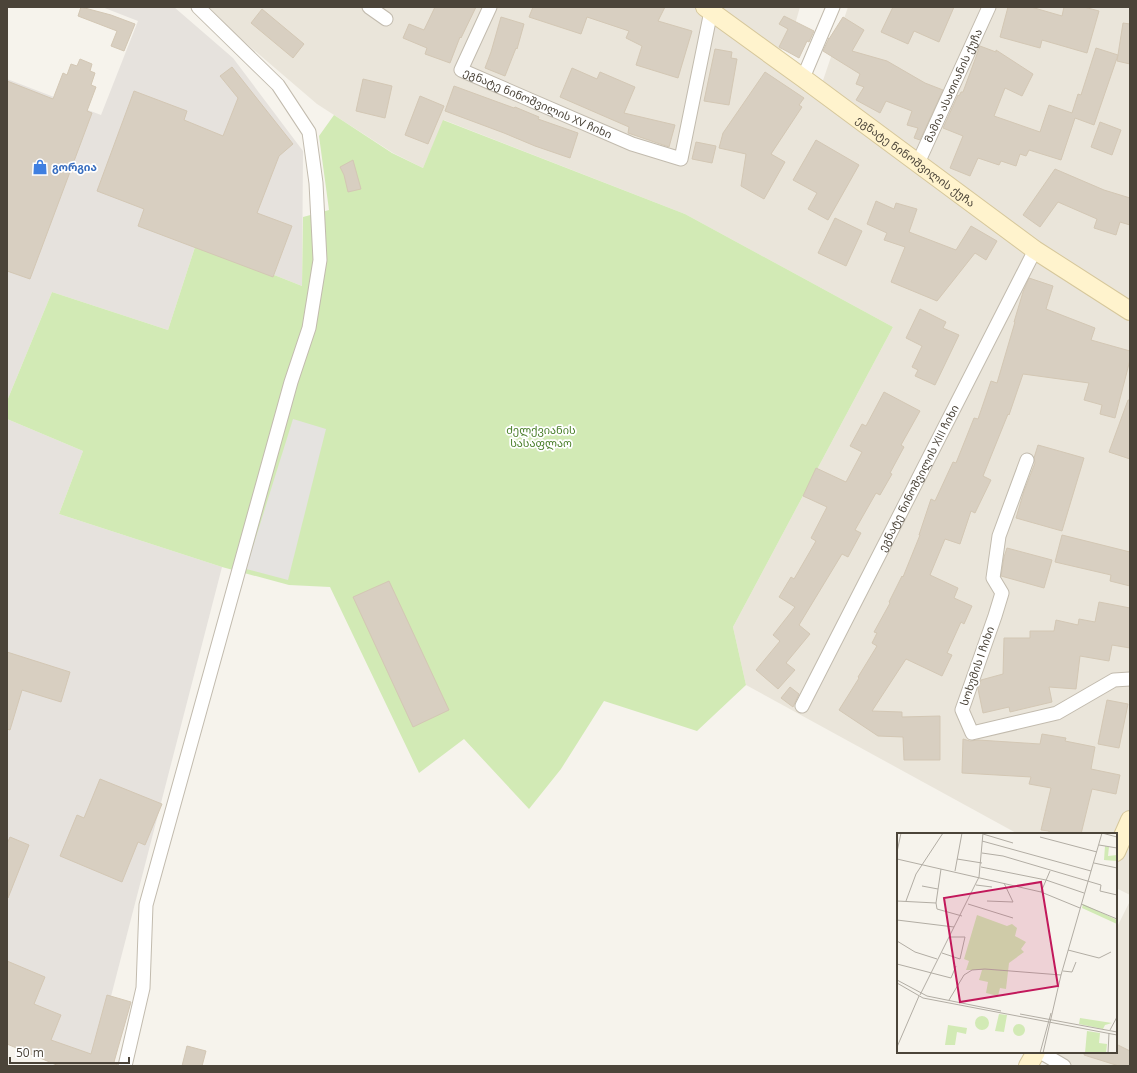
<svg xmlns="http://www.w3.org/2000/svg" width="1137" height="1073" viewBox="0 0 1137 1073" font-family="'Open Sans','Noto Sans Georgian',sans-serif">
	<rect width="100%" height="100%" fill="#f6f3ec"/>
	<g fill="#eae5da">
		<polygon points="204,7 800,7 794,28 772,66 817,98 848,7 1130,7 1130,895 1116,888 1116,834 1018,834 746,685 733,627 893,327 685,214 444,120 423,168 393,153 317,104"/>
		<polygon points="1130,901 1130,1066 1047,1066 1054,1052 1116,1052 1116,929"/>
	</g>
	<g fill="#e6e2dd">
		<polygon points="102,7 174,7 233,58 303,151 302,286 196,244 168,330 52,292 7,401 7,79 101,115 138,21"/>
		<polygon points="7,419 83,451 59,514 222,567 93,1066 7,1042"/>
	</g>
	<polygon fill="#d2eab5" points="334,115 392,153 423,168 443,120 685,214 893,327 733,627 746,685 697,731 604,701 561,769 529,809 464,739 419,773 330,587 289,585 222,567 59,514 83,451 7,419 7,401 52,292 168,330 196,244 302,286 303,217 329,210 319,136"/>
	<polygon fill="#e5e3e0" points="293,419 326,429 288,580 246,569"/>
	<g fill="#d8cfc1" stroke="#d3c7b4">
		<polygon points="81,7 111,15 135,24 124,51 111,46 117,31 78,16"/>
		<polygon points="435,7 476,7 461,38 460,37 450,63 425,54 427,48 403,38 409,24 424,30"/>
		<polygon points="533,7 665,7 658,21 692,31 678,78 636,65 642,46 626,38 629,31 587,17 581,34 529,17"/>
		<polygon points="893,7 954,7 939,42 914,31 908,44 881,32"/>
		<polygon points="1008,7 1031,7 1062,16 1064,7 1084,7 1099,11 1087,53 1042,40 1040,48 1000,37"/>
		<polygon points="262,9 304,44 293,58 251,23"/>
		<polygon points="784,16 814,31 809,42 807,41 799,58 779,47 788,29 779,24"/>
		<polygon points="501,17 524,24 517,49 516,48 505,76 485,68 491,52"/>
		<polygon points="843,17 864,30 852,51 887,61 925,83 943,90 920,140 914,138 918,128 907,125 912,111 886,101 880,113 856,100 864,87 856,84 860,74 823,51 829,38 829,39"/>
		<polygon points="1123,23 1130,24 1130,64 1117,61"/>
		<polygon points="980,46 996,52 996,50 1033,74 1022,96 1005,88 994,116 1040,132 1049,105 1072,113 1078,94 1081,95 1096,48 1118,55 1094,125 1075,118 1061,160 1029,150 1026,156 1020,154 1016,166 1001,161 999,165 978,158 970,176 950,168 963,136 943,128 958,95 959,96 961,92 963,92"/>
		<polygon points="715,49 732,52 731,58 737,59 729,105 704,101"/>
		<polygon points="80,59 92,64 90,71 95,73 91,85 96,87 87,111 92,113 30,279 7,271 7,81 53,99 63,73 67,75 71,64 77,66"/>
		<polygon points="232,67 293,144 279,156 257,213 292,226 273,277 138,226 144,209 97,191 134,91 187,111 184,120 223,136 238,98 220,76"/>
		<polygon points="572,68 597,79 600,72 635,87 624,113 675,125 669,147 628,133 629,127 560,97"/>
		<polygon points="765,72 804,98 799,105 802,107 771,154 785,162 764,199 741,186 746,154 719,148 723,133"/>
		<polygon points="363,79 392,86 385,118 356,111"/>
		<polygon points="454,86 514,108 515,107 539,117 538,119 578,133 570,158 535,146 504,133 445,111"/>
		<polygon points="420,96 444,106 428,144 405,135"/>
		<polygon points="1100,122 1121,130 1112,155 1091,147"/>
		<polygon points="816,140 859,165 828,220 808,209 817,193 793,180"/>
		<polygon points="696,142 716,146 712,163 692,159"/>
		<polygon points="353,160 361,189 348,192 344,175 340,167"/>
		<polygon points="1055,169 1104,190 1130,198 1130,225 1120,222 1116,235 1094,228 1097,219 1058,202 1040,227 1023,215"/>
		<polygon points="876,201 894,209 896,203 917,209 909,232 956,250 971,226 997,241 986,260 975,253 937,301 891,282 905,247 884,240 887,233 867,224"/>
		<polygon points="835,218 862,231 846,266 818,253"/>
		<polygon points="1029,278 1053,286 1046,309 1095,328 1091,340 1130,351 1130,360 1115,418 1100,414 1102,405 1084,400 1089,383 1023,374 1009,415 1008,414 983,476 991,480 975,513 971,511 960,544 945,539 930,575 958,588 954,598 972,606 964,624 961,622 947,653 952,655 942,676 906,659 872,711 902,712 902,717 940,716 940,760 904,760 903,737 878,736 839,710 859,678 858,677 877,646 872,643 877,633 874,632 890,603 889,602 902,576 903,577 920,535 919,535 931,499 935,501 953,462 956,463 974,418 978,419 991,381 997,383 1015,322 1014,322 1023,292"/>
		<polygon points="920,309 946,322 943,328 959,335 935,385 915,376 918,370 912,367 922,346 906,338"/>
		<polygon points="884,392 920,411 901,445 904,447 890,473 892,474 880,495 876,493 855,530 861,533 848,557 842,554 799,625 810,634 786,663 795,670 778,689 756,670 780,641 773,635 795,607 779,597 791,577 794,579 816,541 811,538 827,507 803,496 816,468 846,482 862,452 850,446 862,424 866,426"/>
		<polygon points="1128,400 1130,400 1130,459 1109,452"/>
		<polygon points="1038,445 1084,458 1062,531 1016,518 1024,491 1035,463 1034,458"/>
		<polygon points="1062,535 1130,552 1130,586 1110,581 1111,575 1055,562"/>
		<polygon points="1007,548 1052,560 1044,588 1001,576 1004,557"/>
		<polygon points="389,581 449,710 413,727 353,597"/>
		<polygon points="1099,602 1130,608 1130,648 1112,645 1109,661 1080,656 1076,689 1049,687 1052,702 1010,712 1009,707 983,713 978,689 981,680 1003,674 1004,638 1030,638 1030,631 1054,631 1056,620 1078,625 1079,619 1095,622"/>
		<polygon points="7,652 70,672 61,702 22,690 10,730 7,729"/>
		<polygon points="790,687 799,694 793,707 781,698"/>
		<polygon points="1107,700 1128,704 1119,748 1098,744"/>
		<polygon points="1042,734 1066,738 1065,741 1095,747 1091,769 1120,775 1116,794 1092,789 1081,834 1049,834 1049,831 1041,830 1051,788 1029,784 1031,777 962,773 963,739 970,741 978,740 1040,744"/>
		<polygon points="100,779 162,804 145,845 138,842 122,882 60,856 77,815 84,818"/>
		<polygon points="10,837 29,845 8,898 7,844"/>
		<polygon points="7,961 45,977 34,1004 61,1015 51,1040 91,1054 107,995 131,1002 114,1062 117,1063 117,1066 59,1066 7,1044"/>
		<polygon points="1116,1044 1130,1051 1130,1066 1119,1066 1084,1055 1085,1052 1116,1052"/>
		<polygon points="187,1046 206,1051 202,1066 182,1066"/>
	</g>
	<g fill="none" stroke-linecap="round" stroke-linejoin="round">
		<g stroke="#c2bbae" stroke-width="15">
			<g id="street">
				<polyline points="369,7 386,19"/>
				<path id="s1" d="M 490,7 L 461,70 L 632,144 L 681,159 L 711,11"/>
				<polyline points="803,78 833,7"/>
				<path id="s2" d="M 918,163 L 989,7"/>
				<polyline points="1027,460 999,536 993,578 1002,593 995,616 962,710 972,733 1057,713 1114,680 1130,679"/>
				<path id="s3" d="M 802,706 L 1035,250"/>
				<polyline points="1040,1052 1064,1066"/>
				<polyline points="125,1066 143,988 146,905 291,382 309,328 320,260 316,183 309,132 278,85 198,7"/>
			</g>
		</g>
		<g stroke="#d6c79b" stroke-width="20">
			<g id="secondary">
				<path id="s4" d="M 705,7 L 803,78 L 1035,250 L 1130,311"/>
				<polyline points="1116,852 1130,820"/>
				<polyline points="1028,1066 1036,1052"/>
			</g>
		</g>
		<use href="#street" stroke="#fff" stroke-width="13"/>
		<use href="#secondary" stroke="#fff3cd" stroke-width="18"/>
	</g>
	<defs>
		<g id="shop-bare" transform="scale(1.2)"><path d="M-5-2.5h2.3a2.7 3.5 0 0 1 5.4 0H5L5.5 6h-11ZM-1.5-2.5h3a1.5 2.3 0 0 0-3 0Z" fill="#3f7fe0" stroke="#fff" stroke-width="2.5" paint-order="stroke"/></g>
	</defs>
	<g fill-rule="evenodd">
		<use href="#shop-bare" x="40" y="167"/>
	</g>
	<g text-anchor="middle" stroke-width="3.5" stroke-linejoin="round" paint-order="stroke">
		<g font-size="11" fill="#4b4439" stroke="#fff">
			<text dy="4" stroke="none"><textPath href="#s2" startOffset="85">მამია ასათიანის ქუჩა</textPath></text>
			<text dy="4" stroke="none"><textPath href="#s1" startOffset="153">ეგნატე ნინოშვილის XV ჩიხი</textPath></text>
			<text dy="4" stroke="none"><textPath href="#s4" startOffset="261">ეგნატე ნინოშვილის ქუჩა</textPath></text>
			<text dy="4" stroke="none"><textPath href="#s3" startOffset="256">ეგნატე ნინოშვილის XIII ჩიხი</textPath></text>
			<text transform="translate(977 666) rotate(-71)" y="4">სოხუმის I ჩიხი</text>
		</g>
		<g font-size="11" font-weight="bold" fill="#366cbe" stroke="#fff" text-anchor="start">
			<text x="52" y="171">გორგია</text>
		</g>
		<g font-size="11" fill="#4a7f2a" stroke="#fff">
			<text x="541" y="434">ძელქვიანის<tspan x="541" dy="13">სასაფლაო</tspan></text>
		</g>
	</g>
	<g transform="translate(897 833)">
		<rect width="220" height="220" fill="#f6f3ec"/>
		<path d="M 208,13 L 212,14 L 211,23 L 220,22 L 220,28 L 207,27 ZM 186,71 L 220,87 L 220,91 L 185,75 ZM 80,82 L 110,93 L 115,91 L 120,95 L 118,103 L 129,109 L 124,116 L 127,119 L 112,130 L 109,156 L 103,155 L 101,163 L 89,160 L 91,149 L 82,147 L 85,137 L 69,137 L 72,128 L 67,126 ZM 102,181 L 110,182 L 107,199 L 98,198 ZM78 190a7 7 0 1 1 14 0a7 7 0 1 1-14 0ZM 183,185 L 215,190 L 208,192 L 206,196 L 182,191 ZM116 197a6 6 0 1 1 12 0a6 6 0 1 1-12 0ZM 51,192 L 70,195 L 69,201 L 60,199 L 58,212 L 48,212 ZM 190,198 L 203,200 L 202,210 L 210,211 L 209,220 L 188,220 Z" fill="#d2eab5"/>
		<path fill="none" stroke="#b2ada4" stroke-width="1" d="M 205,0 L 220,4M 86,1 L 116,10M 143,4 L 200,19M 85,8 L 194,38M 202,12 L 220,15M 0,19 L 4,0M 85,20 L 106,23 L 204,52 L 203,58 L 220,62M 0,26 L 144,59 L 183,75M 60,26 L 85,30M 197,30 L 220,35M 84,34 L 149,47 L 187,60M 58,38 L 65,0M 79,52 L 95,54M 25,53 L 41,56M 144,59 L 153,38M 0,68 L 39,70 L 40,76 L 65,83M 9,68 L 19,41 L 46,0M 90,68 L 116,69 L 107,50M 39,70 L 44,36M 71,71 L 116,85M 184,71 L 220,86M 0,87 L 57,94M 0,108 L 18,119 L 40,126M 171,117 L 202,125 L 214,119M 45,120 L 63,126 L 68,104 L 54,104M 0,131 L 54,145 L 59,133M 166,138 L 175,139 L 179,129M 0,147 L 30,163 L 104,178M 0,150 L 26,165 L 220,202M 23,162 L 82,44 L 86,0M 52,167 L 67,142 L 75,137 L 88,136 L 164,142M 123,181 L 220,199M 213,197 L 220,184M 0,214 L 22,163M 143,220 L 154,180M 146,220 L 164,142 L 205,0M 211,220 L 212,200"/>
		<path fill="#c2185b" fill-opacity="0.15" stroke="#c2185b" stroke-width="2" d="M 144,49 L 161,153 L 63,169 L 47,65 Z"/>
		<rect width="220" height="220" fill="none" stroke="#4b4439" stroke-width="2"/>
	</g>
	<rect width="1137" height="1073" fill="none" stroke="#4b4439" stroke-width="16"/>
	<path d="M10 1057v6h119v-6" fill="none" stroke="#4b4439" stroke-width="2"/>
	<text x="16" y="1057" font-size="12" fill="#4b4439" stroke="#ffffff" stroke-width="3" paint-order="stroke">50 m</text>
</svg>
